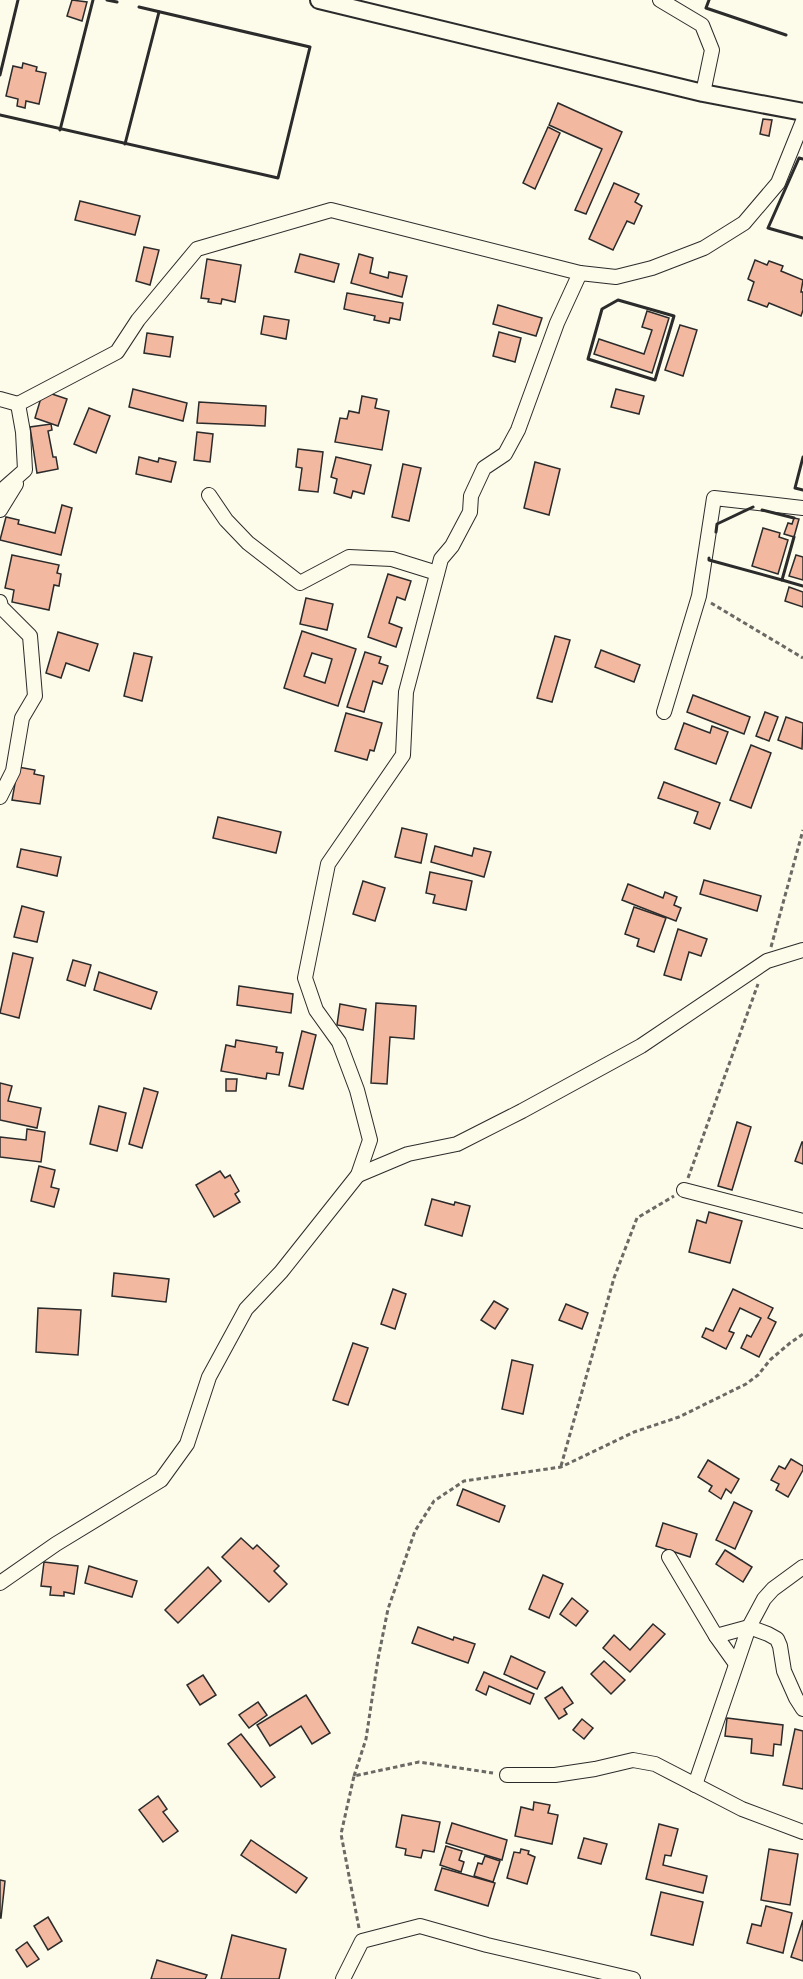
<svg xmlns="http://www.w3.org/2000/svg" width="803" height="1979" viewBox="0 0 803 1979" font-family="'Roboto Condensed',sans-serif">
	<rect width="100%" height="100%" fill="#fdfbea"/>
	<g fill="#f2b8a0" stroke="#2b2b2b" stroke-width="1.5" fill-rule="evenodd">
		<polygon points="72,0 87,2 82,21 67,16"/>
		<polygon points="23,63 37,67 36,71 46,73 39,104 26,101 25,108 17,106 18,99 6,96 13,66 22,68"/>
		<polygon points="558,103 622,132 586,214 575,210 602,149 549,125"/>
		<polygon points="763,119 772,120 769,136 760,134"/>
		<polygon points="548,127 560,133 535,189 523,183"/>
		<polygon points="614,183 639,194 635,202 642,206 634,224 627,221 613,250 589,239"/>
		<polygon points="80,201 140,216 135,235 75,220"/>
		<polygon points="144,247 159,250 150,285 136,281"/>
		<polygon points="300,254 339,264 334,282 295,272"/>
		<polygon points="359,254 373,258 370,273 388,278 389,272 407,276 402,297 351,283"/>
		<polygon points="207,259 241,265 235,302 222,299 221,304 208,302 209,299 201,298"/>
		<polygon points="755,260 767,265 769,261 783,266 781,271 803,280 801,292 803,292 803,310 801,316 769,303 767,307 748,300 754,282 748,279"/>
		<polygon points="347,293 403,303 400,320 390,318 389,323 374,320 375,316 344,309"/>
		<polygon points="498,305 542,318 536,336 493,324"/>
		<polygon points="647,311 669,318 652,373 594,354 599,339 644,354 652,330 642,327"/>
		<polygon points="264,316 289,320 286,339 261,334"/>
		<polygon points="680,325 697,330 683,376 665,370"/>
		<polygon points="499,332 521,338 515,362 493,356"/>
		<polygon points="147,333 173,337 170,357 144,353"/>
		<polygon points="133,389 187,403 183,421 129,407"/>
		<polygon points="616,389 644,396 639,414 611,407"/>
		<polygon points="43,391 67,399 58,426 35,418"/>
		<polygon points="362,396 377,399 375,408 389,411 382,450 335,442 340,418 347,419 349,411 359,413"/>
		<polygon points="199,402 266,406 265,426 197,423"/>
		<polygon points="89,408 110,416 96,453 74,444"/>
		<polygon points="51,424 52,430 48,431 53,457 56,457 58,469 37,473 30,427"/>
		<polygon points="197,432 213,434 210,462 194,460"/>
		<polygon points="298,449 323,452 318,492 299,490 302,468 296,467"/>
		<polygon points="139,457 158,462 159,458 176,462 171,482 136,474"/>
		<polygon points="336,457 371,465 364,494 353,491 351,498 334,493 337,479 331,477"/>
		<polygon points="535,462 560,469 549,515 524,508"/>
		<polygon points="403,464 421,468 409,521 392,517"/>
		<polygon points="62,505 72,508 61,555 0,540 6,517 19,520 18,524 55,533"/>
		<polygon points="794,518 799,519 794,537 784,534 788,523 792,524"/>
		<polygon points="763,528 780,533 779,537 788,540 778,574 752,566"/>
		<polygon points="12,555 59,565 57,573 61,574 59,586 54,585 49,610 12,602 14,590 5,588"/>
		<polygon points="796,555 803,557 803,580 789,576"/>
		<polygon points="388,574 411,581 405,600 397,597 389,623 402,628 396,647 368,637"/>
		<polygon points="789,587 803,592 803,607 785,601"/>
		<polygon points="306,598 333,604 327,630 300,624"/>
		<path d="M 302,631 L 356,649 L 338,706 L 284,688 ZM 312,653 L 332,659 L 325,683 L 304,676 Z"/>
		<polygon points="58,632 98,644 89,671 66,663 61,678 46,673"/>
		<polygon points="555,636 570,640 552,702 537,698"/>
		<polygon points="601,650 640,665 634,682 595,667"/>
		<polygon points="365,652 381,657 379,663 388,666 382,684 373,681 364,712 347,707"/>
		<polygon points="134,653 152,657 142,701 124,696"/>
		<polygon points="693,695 750,717 744,734 687,712"/>
		<polygon points="765,712 778,717 769,741 756,736"/>
		<polygon points="346,713 382,723 374,751 370,750 367,760 335,751"/>
		<polygon points="786,717 803,723 802,749 778,740"/>
		<polygon points="684,723 710,733 712,726 728,732 716,764 675,749"/>
		<polygon points="751,745 771,753 751,808 730,800"/>
		<polygon points="18,767 35,770 34,774 44,776 40,804 12,800"/>
		<polygon points="664,782 720,803 710,829 694,823 698,812 658,798"/>
		<polygon points="218,817 281,832 276,853 213,838"/>
		<polygon points="402,828 427,834 421,863 395,857"/>
		<polygon points="435,846 472,856 474,848 491,852 484,877 431,862"/>
		<polygon points="21,849 61,857 57,876 17,867"/>
		<polygon points="430,872 472,881 466,910 433,903 435,895 426,893"/>
		<polygon points="704,880 761,896 757,911 700,894"/>
		<polygon points="363,881 385,888 375,921 353,914"/>
		<polygon points="628,884 663,898 665,892 677,897 674,905 681,908 676,921 622,900"/>
		<polygon points="22,906 44,912 37,942 14,937"/>
		<polygon points="634,907 666,918 654,952 637,946 639,939 625,934"/>
		<polygon points="678,929 707,939 701,956 689,952 681,980 664,975"/>
		<polygon points="13,953 33,958 19,1018 0,1013"/>
		<polygon points="73,960 91,965 85,986 67,980"/>
		<polygon points="99,972 157,992 151,1009 94,990"/>
		<polygon points="239,986 293,994 291,1013 237,1005"/>
		<polygon points="376,1003 416,1006 414,1039 390,1037 387,1084 371,1083"/>
		<polygon points="340,1004 366,1009 363,1030 337,1025"/>
		<polygon points="302,1031 316,1035 303,1089 289,1086"/>
		<polygon points="236,1040 277,1047 276,1052 283,1053 279,1075 267,1073 266,1079 221,1071 226,1045 235,1047"/>
		<polygon points="226,1079 237,1079 236,1091 226,1091"/>
		<polygon points="0,1083 12,1086 8,1101 41,1108 37,1128 0,1120"/>
		<polygon points="144,1088 158,1092 142,1148 129,1144"/>
		<polygon points="99,1106 126,1113 117,1151 90,1144"/>
		<polygon points="737,1122 751,1127 732,1190 718,1186"/>
		<polygon points="27,1129 45,1132 41,1162 0,1157 0,1137 26,1140"/>
		<polygon points="802,1142 803,1142 803,1164 795,1161"/>
		<polygon points="39,1166 55,1170 51,1187 59,1189 54,1207 31,1201"/>
		<polygon points="220,1171 225,1178 230,1175 239,1191 235,1194 240,1202 214,1217 196,1185"/>
		<polygon points="432,1199 454,1205 455,1202 470,1206 462,1236 425,1225"/>
		<polygon points="709,1212 742,1221 730,1263 689,1252 697,1220 706,1223"/>
		<polygon points="114,1273 169,1279 166,1302 112,1296"/>
		<polygon points="393,1289 406,1294 395,1329 381,1324"/>
		<polygon points="733,1289 773,1308 768,1318 776,1322 759,1357 741,1348 747,1335 751,1337 761,1318 740,1308 729,1331 734,1333 726,1349 702,1337 706,1328 713,1331"/>
		<polygon points="494,1301 508,1309 495,1329 481,1320"/>
		<polygon points="566,1304 588,1313 582,1329 559,1320"/>
		<polygon points="38,1308 81,1310 78,1355 36,1352"/>
		<polygon points="353,1343 368,1348 348,1405 333,1400"/>
		<polygon points="512,1360 533,1365 523,1414 502,1409"/>
		<polygon points="791,1459 803,1466 803,1470 788,1497 776,1490 779,1484 771,1480 779,1466 785,1469"/>
		<polygon points="708,1460 739,1479 731,1493 726,1489 721,1499 709,1491 712,1486 698,1477"/>
		<polygon points="463,1489 505,1506 499,1522 457,1505"/>
		<polygon points="734,1502 752,1511 735,1549 716,1540"/>
		<polygon points="663,1523 697,1534 690,1557 656,1546"/>
		<polygon points="241,1538 253,1549 257,1545 279,1566 274,1571 287,1584 269,1602 222,1557"/>
		<polygon points="725,1550 752,1567 743,1582 716,1564"/>
		<polygon points="44,1562 78,1566 74,1594 64,1592 64,1596 50,1595 51,1587 41,1586"/>
		<polygon points="89,1566 137,1581 132,1597 85,1583"/>
		<polygon points="208,1567 221,1581 178,1623 165,1610"/>
		<polygon points="543,1575 563,1584 549,1618 529,1609"/>
		<polygon points="572,1598 588,1611 576,1626 560,1614"/>
		<polygon points="653,1624 665,1634 630,1672 603,1648 614,1635 630,1650"/>
		<polygon points="418,1627 453,1640 454,1637 475,1644 468,1663 412,1643"/>
		<polygon points="511,1656 545,1672 537,1689 504,1674"/>
		<polygon points="604,1661 625,1680 611,1694 591,1674"/>
		<polygon points="484,1672 534,1694 530,1704 489,1686 486,1695 476,1690"/>
		<polygon points="203,1675 216,1695 200,1705 187,1685"/>
		<polygon points="562,1687 573,1703 564,1709 567,1714 559,1719 545,1698"/>
		<polygon points="306,1695 330,1733 312,1744 301,1726 270,1746 257,1725"/>
		<polygon points="258,1702 267,1715 249,1728 239,1715"/>
		<polygon points="727,1718 783,1725 781,1745 774,1744 773,1756 751,1753 752,1739 725,1736"/>
		<polygon points="582,1719 593,1728 584,1739 573,1730"/>
		<polygon points="795,1729 803,1731 803,1789 783,1785"/>
		<polygon points="241,1734 275,1777 261,1787 228,1744"/>
		<polygon points="158,1796 167,1809 163,1812 178,1831 163,1842 139,1810"/>
		<polygon points="534,1802 550,1805 548,1813 558,1815 552,1844 515,1836 521,1807 533,1810"/>
		<polygon points="402,1815 440,1822 434,1852 423,1850 421,1858 405,1855 406,1849 396,1847"/>
		<polygon points="452,1823 507,1840 502,1860 446,1843"/>
		<polygon points="659,1824 678,1829 671,1856 665,1855 663,1865 707,1876 703,1893 646,1879"/>
		<polygon points="584,1838 607,1844 601,1864 578,1858"/>
		<polygon points="251,1840 307,1878 296,1893 241,1855"/>
		<polygon points="446,1846 462,1851 459,1860 464,1862 461,1872 440,1865"/>
		<polygon points="521,1849 529,1851 528,1854 535,1857 527,1884 507,1878 514,1852 520,1853"/>
		<polygon points="769,1849 798,1854 790,1905 761,1900"/>
		<polygon points="485,1856 500,1861 493,1882 474,1876 478,1863 482,1864"/>
		<polygon points="442,1868 495,1883 488,1906 435,1890"/>
		<polygon points="0,1880 5,1881 1,1918 0,1918"/>
		<polygon points="661,1892 703,1902 693,1945 651,1935"/>
		<polygon points="766,1906 792,1913 783,1953 747,1943 752,1924 761,1926"/>
		<polygon points="48,1917 62,1941 48,1950 34,1926"/>
		<polygon points="803,1920 803,1961 791,1957"/>
		<polygon points="232,1935 286,1949 279,1979 221,1979"/>
		<polygon points="27,1942 39,1959 27,1967 16,1950"/>
		<polygon points="157,1960 207,1975 205,1979 151,1979"/>
	</g>
	<g fill="none" stroke-linecap="round" stroke-linejoin="round">
		<g stroke="#2b2b2b" stroke-width="16">
			<g id="minor">
				<polyline points="660,0 702,25 712,50 703,93"/>
				<polyline points="0,399 18,404"/>
				<polyline points="0,492 25,470 23,432 18,404 117,352 138,320 197,249 331,210 580,273"/>
				<polyline points="209,495 226,520 248,543 300,583 349,557 392,559 437,573"/>
				<polyline points="0,510 16,484"/>
				<polyline points="0,602 1,607 30,636 35,696 22,718 13,771 0,797"/>
				<polyline points="664,712 699,596 714,498 803,508"/>
				<polyline points="358,1175 408,1154 457,1144 522,1111 641,1046 767,961 803,950"/>
				<polyline points="684,1190 803,1221"/>
				<polyline points="669,1557 716,1636 749,1627 768,1634 777,1639 780,1646 784,1671 796,1698 803,1709"/>
				<polyline points="0,1583 56,1544 161,1480 187,1444 209,1377 246,1309 281,1272 358,1175 370,1140 357,1090 339,1042 316,1010 305,978 328,864 403,755 406,692 441,559 452,546 470,512 471,496 484,468 505,454 518,430 557,323 580,273 616,277 652,268 704,248 744,223 778,183 803,121"/>
				<polyline points="716,1636 736,1664"/>
				<polyline points="507,1775 555,1775 595,1769 633,1760 655,1764 742,1809 803,1832"/>
				<polyline points="695,1785 749,1627 764,1599 773,1589 803,1567"/>
				<polyline points="343,1979 362,1941 420,1926 487,1945 633,1979"/>
			</g>
		</g>
		<g stroke="#2b2b2b" stroke-width="20">
			<polyline id="tertiary" points="319,0 703,93 803,112"/>
		</g>
		<g stroke="#6a6964" stroke-width="3" stroke-dasharray="4.5 3" stroke-linecap="butt">
			<polyline points="711,603 803,658"/>
			<polyline points="771,947 803,830"/>
			<polyline points="688,1178 758,984"/>
			<polyline points="561,1466 614,1278 637,1218 674,1196"/>
			<polyline points="354,1776 366,1739 378,1659 388,1609 415,1531 434,1501 464,1481 561,1467 634,1432 679,1417 746,1384 758,1375 770,1360 790,1343 803,1334"/>
			<polyline points="359,1928 341,1834 354,1776 419,1762 493,1773"/>
		</g>
		<use href="#minor" stroke="#fdfbea" stroke-width="14"/>
		<use href="#tertiary" stroke="#fdfbea" stroke-width="16"/>
		<g stroke="#2b2b2b" stroke-width="3">
			<polyline points="107,0 117,2"/>
			<polyline points="709,0 706,8 786,35"/>
			<polyline points="0,75 18,0"/>
			<polyline points="0,115 278,178 310,47 139,7"/>
			<polyline points="60,130 93,0"/>
			<polyline points="125,144 159,12"/>
			<polyline points="803,159 799,158 768,228 803,238"/>
			<polygon points="618,300 674,316 655,380 588,359 602,309"/>
			<polyline points="803,457 795,488 803,490"/>
			<polyline points="762,510 794,518"/>
			<polyline points="716,532 717,524 753,507"/>
			<polyline points="709,558 709,560 782,580 794,537"/>
			<polyline points="782,580 803,586"/>
		</g>
	</g>
</svg>
